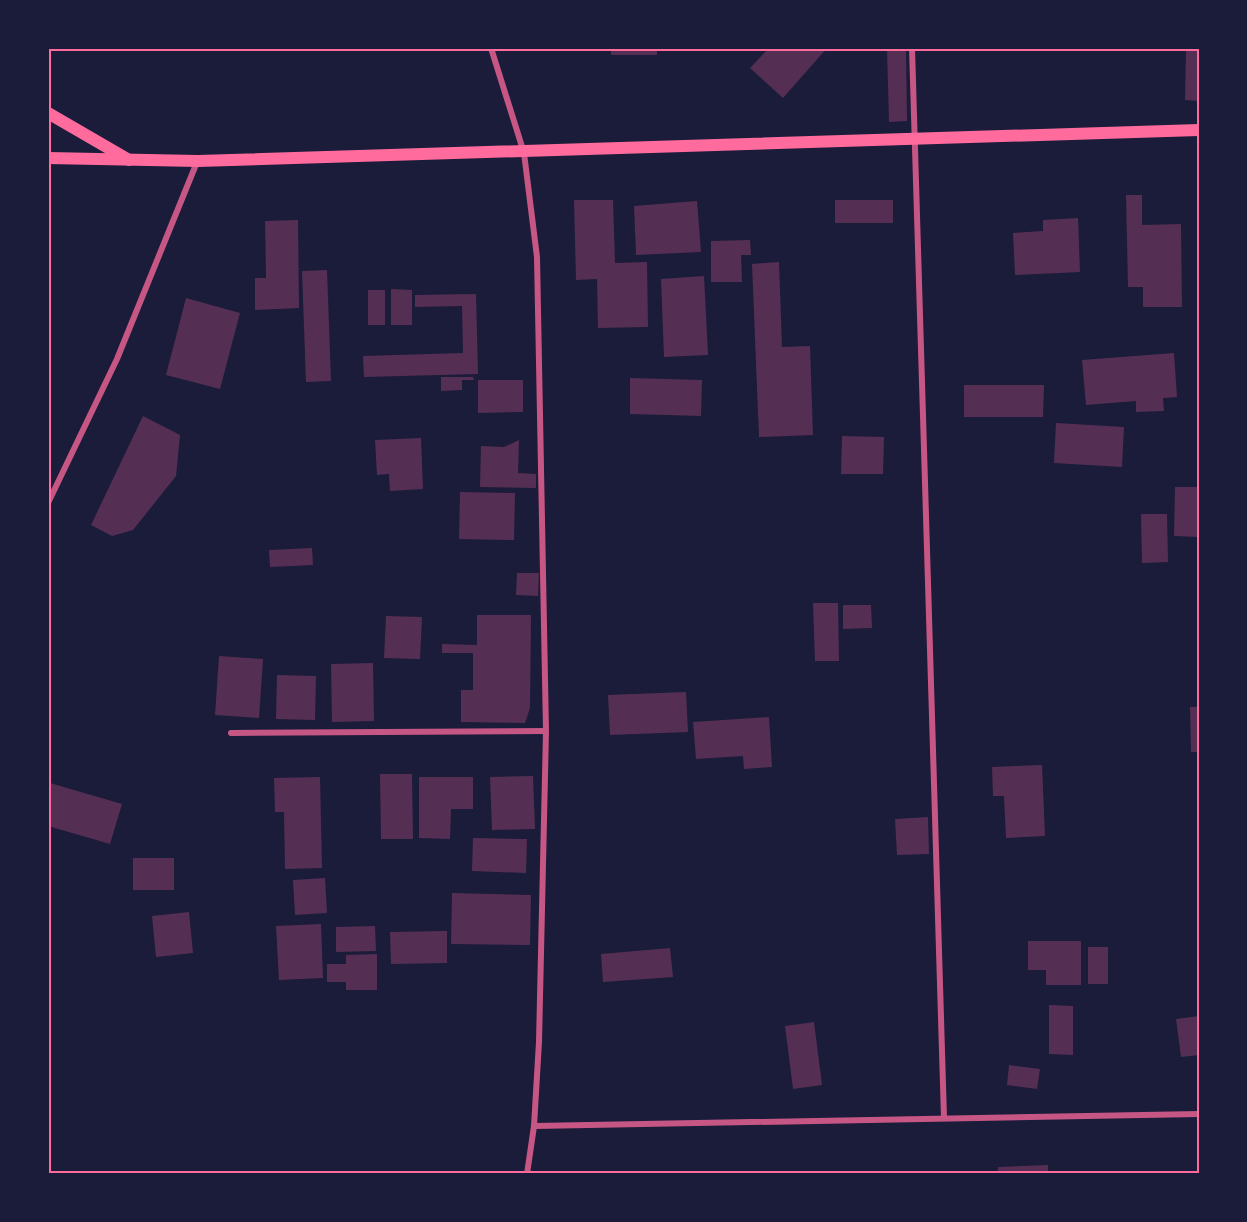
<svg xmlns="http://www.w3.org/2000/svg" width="1247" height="1222" viewBox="0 0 1247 1222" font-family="'Zilla Slab',serif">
	<rect width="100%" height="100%" fill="#1b1b3a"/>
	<g fill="#542f53">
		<rect x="611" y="48" width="46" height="7"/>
		<polygon points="769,48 827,48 783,98 750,68"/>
		<polygon points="887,48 906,48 907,121 889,122"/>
		<polygon points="1186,48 1199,48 1199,101 1185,100"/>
		<polygon points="1126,195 1142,195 1142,225 1181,224 1182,307 1143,307 1143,287 1128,287"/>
		<polygon points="574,200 613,200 615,263 647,262 648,327 598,328 597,279 576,280"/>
		<rect x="835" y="200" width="58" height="23"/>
		<polygon points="697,201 701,252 636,255 634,206"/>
		<polygon points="1078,218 1080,272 1015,275 1013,233 1043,231 1043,220"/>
		<polygon points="298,220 299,308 255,310 255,278 266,278 265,221"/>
		<polygon points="750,240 751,255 741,255 742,282 711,282 711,241"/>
		<polygon points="779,262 782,347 810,346 813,435 759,437 752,264"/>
		<polygon points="327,270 331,381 306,382 302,271"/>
		<polygon points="704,276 708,355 664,357 661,279"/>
		<polygon points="391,289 412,290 412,325 391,325"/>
		<rect x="368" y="290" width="17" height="35"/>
		<polygon points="476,294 478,374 364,377 363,356 463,353 462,306 415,307 415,295"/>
		<polygon points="186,298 240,313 220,389 166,375"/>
		<polygon points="1174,353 1177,397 1163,398 1164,411 1136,412 1136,401 1086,405 1082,360"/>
		<polygon points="441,377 473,377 474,380 462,380 462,390 441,391"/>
		<polygon points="630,378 702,380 701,416 630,414"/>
		<polygon points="478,380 523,380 523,412 478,413"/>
		<polygon points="964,385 1044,385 1043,417 964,417"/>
		<polygon points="143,416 180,435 176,476 133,530 112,536 91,525"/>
		<polygon points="1056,423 1124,427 1122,467 1054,463"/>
		<polygon points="842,436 884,437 883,474 841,474"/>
		<polygon points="421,438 423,489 390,491 389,474 377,475 375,440"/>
		<polygon points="519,440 518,473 536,474 536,488 480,487 481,446 504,447"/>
		<polygon points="1175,487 1199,487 1199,537 1174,536"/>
		<polygon points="460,492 515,493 514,540 459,539"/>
		<polygon points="1141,514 1167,514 1168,562 1142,563"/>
		<polygon points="312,548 313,565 270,567 269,550"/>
		<polygon points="517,573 539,573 538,596 516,595"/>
		<polygon points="813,603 838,603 839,661 815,661"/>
		<polygon points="843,605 871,605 872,628 843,629"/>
		<polygon points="477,615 531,615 530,708 525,723 461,722 461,690 473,690 473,653 442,653 442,644 477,645"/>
		<polygon points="386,616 422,617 420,659 384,658"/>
		<polygon points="219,656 263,659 259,718 215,715"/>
		<polygon points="373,663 374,721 332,722 331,664"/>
		<polygon points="277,675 316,676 315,720 276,719"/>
		<polygon points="686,692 688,732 610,735 608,695"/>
		<polygon points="1190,707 1199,707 1199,752 1191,752"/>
		<polygon points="769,717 772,767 744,769 743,756 696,759 693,722"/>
		<polygon points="1042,765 1045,836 1006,838 1004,796 993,796 992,767"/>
		<polygon points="380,774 412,774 413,839 381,839"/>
		<polygon points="533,776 535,829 492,830 490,777"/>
		<polygon points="320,777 322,868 285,869 284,812 275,812 274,778"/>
		<polygon points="419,777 473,777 473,809 451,809 450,839 419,838"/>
		<polygon points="50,783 122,804 110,844 48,826"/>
		<polygon points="928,817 929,854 897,855 895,819"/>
		<polygon points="473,838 527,839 526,873 472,871"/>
		<rect x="133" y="858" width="41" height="32"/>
		<polygon points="325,878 327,913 295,915 293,880"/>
		<polygon points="452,893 531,895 530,945 451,944"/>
		<polygon points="189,912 193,953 156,957 152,916"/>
		<polygon points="321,924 323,978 279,980 276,926"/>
		<polygon points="375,926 376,951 336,952 336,927"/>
		<polygon points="447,931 447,963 391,964 390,932"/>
		<polygon points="1028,941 1081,941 1081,985 1046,985 1046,970 1028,970"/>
		<rect x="1088" y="947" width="20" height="37"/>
		<polygon points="670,948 673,977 603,982 601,954"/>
		<polygon points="377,954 377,990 346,990 346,982 327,982 327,964 346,964 346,955"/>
		<polygon points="1049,1005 1073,1006 1073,1055 1049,1054"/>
		<polygon points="1199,1016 1199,1055 1181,1057 1176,1019"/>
		<polygon points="814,1022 822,1085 793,1089 785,1026"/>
		<polygon points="1009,1065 1040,1069 1037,1089 1007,1085"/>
		<polygon points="1048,1165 1048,1174 998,1174 998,1167"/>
	</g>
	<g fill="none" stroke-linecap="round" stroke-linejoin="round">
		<g stroke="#c65784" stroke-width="6">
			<polyline points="491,48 524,153 537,257 546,731 539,1042 534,1126 527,1174"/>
			<polyline points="912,48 944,1118"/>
			<polyline points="48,503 117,359 197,162"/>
			<polyline points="231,733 546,731"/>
			<polyline points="534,1126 1199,1114"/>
		</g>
		<g stroke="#ff6b9d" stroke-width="12">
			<polyline points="48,113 129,160"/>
			<polyline points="48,158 198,161 1199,130"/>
		</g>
	</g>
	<rect width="1247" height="1222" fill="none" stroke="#1b1b3a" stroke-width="99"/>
	<rect x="50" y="50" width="1148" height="1122" fill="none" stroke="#ff6b9d" stroke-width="2"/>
</svg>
